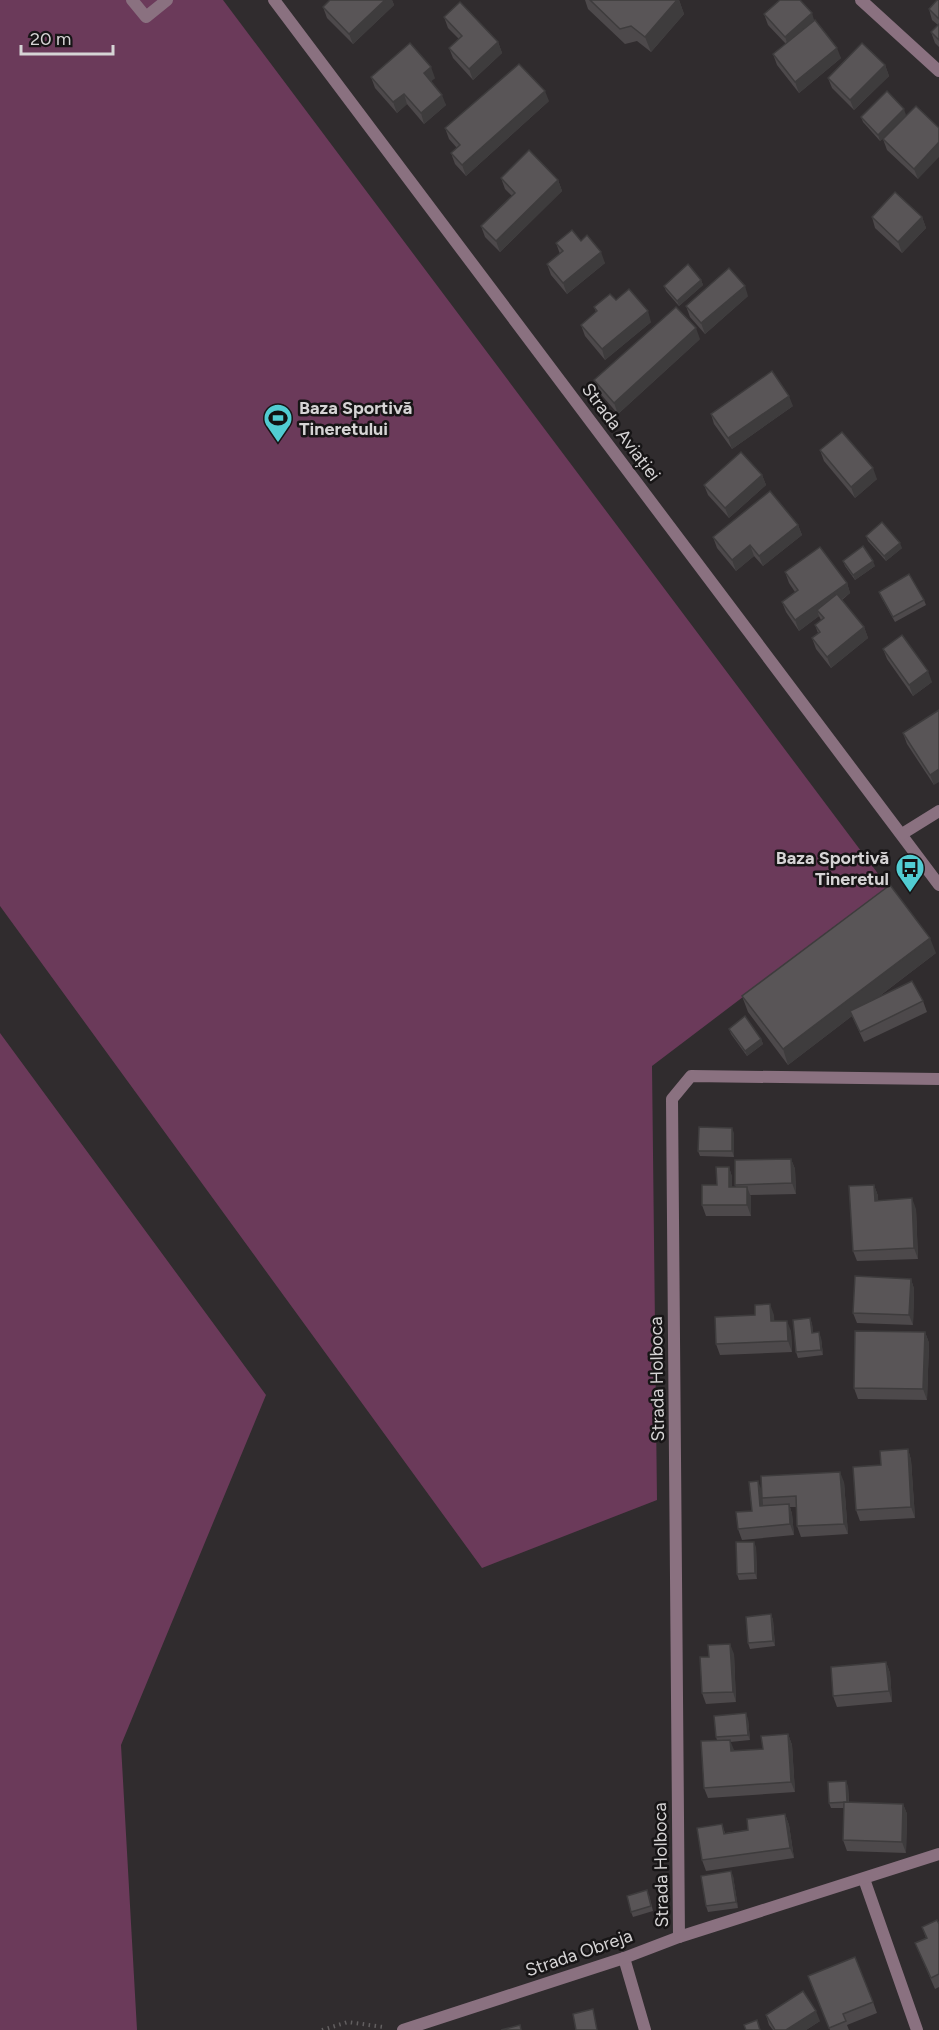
<svg xmlns="http://www.w3.org/2000/svg" width="939" height="2030" viewBox="0 0 939 2030" font-family="Figtree,sans-serif">
	<rect width="100%" height="100%" fill="#302c2e"/>
	<g fill="#6b3a5a">
		<polygon points="0,0 223,0 888,887 652,1066 657,1500 482,1568 0,906"/>
		<polygon points="0,1033 266,1395 121,1745 137,2030 0,2030"/>
	</g>
	<g fill="none" stroke-linecap="round" stroke-linejoin="round">
		<polyline stroke="#625f60" stroke-width="4" stroke-dasharray="1.5 4.5" stroke-linecap="butt" points="322,2030 348,2022 383,2027"/>
		<polyline stroke="#8a7180" stroke-width="12" points="132,0 146,17 167,0"/>
		<g stroke="#8a7180" stroke-width="12">
			<polyline points="274,0 939,885"/>
			<polyline points="861,0 939,71"/>
			<polyline points="902,834 939,811"/>
			<polyline points="864,1879 917,2030"/>
			<polyline points="679,1937 672,1099 691,1076 939,1079"/>
			<polyline points="624,1958 645,2030"/>
			<polyline points="403,2030 624,1958 679,1937 939,1854"/>
		</g>
	</g>
	<g fill="#4d494b">
		<polygon points="330,0 392,0 394,5 353,44 327,18 323,7"/>
		<polygon points="585,0 679,0 684,14 651,52 637,41 625,44 588,9"/>
		<polygon points="939,0 939,47 935,43 931,32 938,25 932,20 929,9"/>
		<polygon points="764,14 814,21 841,58 799,93 777,65 773,54 786,44 768,25"/>
		<polygon points="444,17 498,42 502,53 473,80 453,58 449,48 459,39 448,28"/>
		<polygon points="885,65 889,76 854,110 832,88 828,78"/>
		<polygon points="371,77 435,78 431,81 446,105 424,124 407,104 397,113 375,88"/>
		<polygon points="549,101 466,176 455,164 451,153 457,148 449,139 445,128"/>
		<polygon points="906,115 880,141 863,122 861,117"/>
		<polygon points="939,128 918,179 887,150 883,139"/>
		<polygon points="501,178 558,180 562,191 500,252 485,237 481,226 512,196 505,189"/>
		<polygon points="872,217 922,217 926,228 902,253 875,228"/>
		<polygon points="581,241 605,263 567,294 551,275 547,264 560,254 556,243"/>
		<polygon points="701,280 703,285 679,306 666,291 664,286"/>
		<polygon points="748,296 705,334 690,317 686,306"/>
		<polygon points="616,300 651,322 605,360 585,336 581,325 596,312 594,307"/>
		<polygon points="700,339 618,414 598,391 594,380"/>
		<polygon points="793,406 732,449 714,424 711,414"/>
		<polygon points="820,450 877,479 855,498 824,461"/>
		<polygon points="762,475 766,485 729,518 708,495 704,485"/>
		<polygon points="798,525 802,535 763,566 754,556 736,571 717,548 713,537"/>
		<polygon points="866,536 902,548 886,561 868,541"/>
		<polygon points="843,561 875,566 855,580 845,566"/>
		<polygon points="785,572 847,583 850,593 842,600 864,627 868,638 831,668 816,649 812,638 818,633 815,625 821,620 819,616 799,631 786,612 782,602 795,592 789,583"/>
		<polygon points="879,592 924,600 926,605 895,622 881,597"/>
		<polygon points="883,649 932,682 913,696 887,659"/>
		<polygon points="939,710 934,785 907,744 903,733"/>
		<polygon points="936,953 877,998 923,1001 927,1012 864,1042 852,1016 788,1065 748,1012 742,996"/>
		<polygon points="729,1029 761,1039 763,1044 747,1056 731,1034"/>
		<polygon points="734,1133 734,1157 700,1156 698,1151"/>
		<polygon points="791,1159 795,1169 796,1194 750,1195 751,1197 751,1216 706,1216 702,1205 729,1167 732,1177 732,1187 736,1187 735,1185"/>
		<polygon points="874,1185 878,1196 878,1200 916,1209 918,1259 857,1261 853,1251"/>
		<polygon points="911,1279 914,1289 913,1325 857,1323 853,1313"/>
		<polygon points="774,1315 774,1321 791,1331 792,1352 720,1355 716,1344"/>
		<polygon points="810,1318 812,1324 813,1333 821,1338 823,1355 798,1358 796,1352"/>
		<polygon points="925,1332 929,1343 927,1400 858,1399 854,1388"/>
		<polygon points="908,1449 911,1460 915,1518 860,1521 856,1510"/>
		<polygon points="844,1482 848,1534 801,1537 797,1526 796,1507 790,1507 792,1514 794,1535 742,1540 738,1529 752,1511 762,1490"/>
		<polygon points="756,1547 757,1579 739,1580 737,1574"/>
		<polygon points="771,1614 773,1620 775,1646 750,1649 748,1643"/>
		<polygon points="734,1654 736,1702 706,1704 702,1693 709,1657"/>
		<polygon points="886,1662 890,1673 892,1702 837,1707 833,1696"/>
		<polygon points="748,1719 750,1740 730,1742 734,1751 763,1749 788,1734 792,1745 795,1792 708,1798 704,1788 717,1740 716,1737"/>
		<polygon points="848,1786 849,1802 903,1804 907,1814 906,1853 847,1851 843,1840 844,1808 831,1808 829,1803"/>
		<polygon points="785,1814 789,1825 794,1858 706,1871 702,1860 722,1824 725,1833 748,1830"/>
		<polygon points="733,1876 738,1908 708,1912 706,1906"/>
		<polygon points="649,1895 653,1911 633,1917 631,1912"/>
		<polygon points="939,1924 939,1987 935,1989 915,1943 926,1938 922,1927"/>
		<polygon points="812,1987 873,2002 877,2013 847,2025 849,2030 830,2030"/>
		<polygon points="766,2015 820,2021 806,2030 773,2030 769,2025"/>
	</g>
	<g fill="#3e3c3d">
		<polygon points="385,0 392,0 394,5 353,44 349,34"/>
		<polygon points="677,0 679,0 684,14 651,52 645,37"/>
		<polygon points="812,13 815,23 789,48 785,37"/>
		<polygon points="498,42 502,53 473,80 469,69"/>
		<polygon points="837,48 841,58 799,93 795,82"/>
		<polygon points="885,65 889,76 854,110 850,100"/>
		<polygon points="431,67 435,78 428,84 424,73"/>
		<polygon points="545,91 549,101 466,176 462,165"/>
		<polygon points="404,94 407,104 397,113 393,102"/>
		<polygon points="442,95 446,105 424,124 421,113"/>
		<polygon points="904,109 906,115 880,141 878,135"/>
		<polygon points="939,142 939,157 918,179 914,169"/>
		<polygon points="558,180 562,191 500,252 496,241"/>
		<polygon points="922,217 926,228 902,253 898,242"/>
		<polygon points="601,252 605,263 567,294 563,283"/>
		<polygon points="701,280 703,285 679,306 677,301"/>
		<polygon points="745,286 748,296 705,334 701,323"/>
		<polygon points="648,311 651,322 605,360 602,349"/>
		<polygon points="696,328 700,339 618,414 614,403"/>
		<polygon points="789,396 793,406 732,449 728,438"/>
		<polygon points="873,468 877,479 855,498 851,487"/>
		<polygon points="762,475 766,485 729,518 725,508"/>
		<polygon points="798,525 802,535 763,566 759,556"/>
		<polygon points="900,543 902,548 886,561 884,556"/>
		<polygon points="750,545 754,556 736,571 732,560"/>
		<polygon points="873,561 875,566 855,580 853,575"/>
		<polygon points="847,583 850,593 821,615 817,610 819,616 799,631 795,620"/>
		<polygon points="864,627 868,638 831,668 827,657"/>
		<polygon points="928,671 932,682 913,696 909,685"/>
		<polygon points="939,769 939,782 934,785 930,775"/>
		<polygon points="930,938 936,953 853,1016 850,1011 852,1016 788,1065 783,1049"/>
		<polygon points="761,1039 763,1044 747,1056 745,1051"/>
		<polygon points="732,1128 734,1133 734,1157 732,1151"/>
		<polygon points="791,1159 795,1169 796,1194 792,1183"/>
		<polygon points="729,1167 732,1177 732,1198 729,1187"/>
		<polygon points="874,1185 878,1196 879,1211 875,1201"/>
		<polygon points="747,1187 751,1197 751,1216 747,1205"/>
		<polygon points="912,1198 916,1209 918,1259 914,1248"/>
		<polygon points="911,1279 914,1289 913,1325 909,1315"/>
		<polygon points="770,1304 774,1315 775,1332 771,1321"/>
		<polygon points="810,1318 812,1324 814,1338 812,1333"/>
		<polygon points="787,1321 791,1331 792,1352 788,1341"/>
		<polygon points="819,1332 821,1338 823,1355 821,1350"/>
		<polygon points="925,1332 929,1343 927,1400 923,1389"/>
		<polygon points="908,1449 911,1460 915,1518 911,1507"/>
		<polygon points="840,1472 844,1482 848,1534 844,1524"/>
		<polygon points="758,1481 762,1491 764,1517 760,1506"/>
		<polygon points="789,1504 792,1514 794,1535 790,1524"/>
		<polygon points="754,1542 756,1547 757,1579 755,1573"/>
		<polygon points="771,1614 773,1620 775,1646 773,1641"/>
		<polygon points="730,1644 734,1654 736,1702 733,1692"/>
		<polygon points="886,1662 890,1673 892,1702 889,1691"/>
		<polygon points="746,1713 748,1719 750,1740 748,1735"/>
		<polygon points="788,1734 792,1745 795,1792 791,1782"/>
		<polygon points="730,1740 734,1750 731,1751"/>
		<polygon points="846,1781 848,1786 849,1808 847,1802"/>
		<polygon points="903,1804 907,1814 906,1853 902,1842"/>
		<polygon points="785,1814 789,1825 794,1858 790,1848"/>
		<polygon points="731,1871 733,1876 738,1908 736,1902"/>
		<polygon points="816,2011 820,2021 806,2030 786,2030"/>
	</g>
	<g fill="#595557" stroke="#3e3c3d" stroke-width="1.5">
		<polygon points="330,0 385,0 349,34 323,7"/>
		<polygon points="590,0 677,0 645,37 631,26 620,29"/>
		<polygon points="780,0 800,0 812,13 785,37 764,14"/>
		<polygon points="937,0 939,0 939,19 929,9"/>
		<polygon points="460,2 498,42 469,69 449,48 462,36 444,17"/>
		<polygon points="815,20 837,48 795,82 773,54"/>
		<polygon points="939,24 939,40 931,32"/>
		<polygon points="410,43 431,67 424,73 442,95 421,113 404,94 393,102 371,77"/>
		<polygon points="862,43 885,65 850,100 828,78"/>
		<polygon points="519,64 545,91 462,165 451,153 460,145 445,128"/>
		<polygon points="887,91 904,109 878,135 861,117"/>
		<polygon points="916,106 939,128 939,142 914,169 883,139"/>
		<polygon points="529,150 558,180 496,241 481,226 515,193 501,178"/>
		<polygon points="895,192 922,217 898,242 872,217"/>
		<polygon points="572,230 581,241 587,235 601,252 563,283 547,264 563,251 556,243"/>
		<polygon points="688,264 701,280 677,301 664,286"/>
		<polygon points="729,268 745,286 701,323 686,306"/>
		<polygon points="629,289 648,311 602,349 581,325 597,311 594,307 610,294 616,300"/>
		<polygon points="676,307 696,328 614,403 594,380"/>
		<polygon points="772,371 789,396 728,438 711,414"/>
		<polygon points="842,432 873,468 851,487 820,450"/>
		<polygon points="741,452 762,475 725,508 704,485"/>
		<polygon points="770,491 798,525 759,556 750,545 732,560 713,537"/>
		<polygon points="882,522 900,543 884,556 866,536"/>
		<polygon points="863,546 873,561 853,575 843,561"/>
		<polygon points="820,547 847,583 795,620 782,602 798,590 785,572"/>
		<polygon points="909,574 924,600 893,617 879,592"/>
		<polygon points="837,594 864,627 827,657 812,638 820,632 815,625 824,618 817,610"/>
		<polygon points="902,635 928,671 909,685 883,649"/>
		<polygon points="939,710 939,769 930,775 903,733"/>
		<polygon points="890,885 930,938 783,1049 742,996"/>
		<polygon points="912,981 923,1001 860,1032 850,1011"/>
		<polygon points="745,1016 761,1039 745,1051 729,1029"/>
		<polygon points="699,1127 732,1128 732,1151 698,1151"/>
		<polygon points="791,1159 792,1183 735,1185 735,1160"/>
		<polygon points="716,1167 729,1167 729,1187 747,1187 747,1205 702,1205 702,1185 717,1185"/>
		<polygon points="874,1185 875,1201 912,1198 914,1248 853,1251 849,1186"/>
		<polygon points="855,1276 911,1279 909,1315 853,1313"/>
		<polygon points="770,1304 771,1321 787,1321 788,1341 716,1344 715,1317 755,1315 755,1305"/>
		<polygon points="810,1318 812,1333 819,1332 821,1350 796,1352 793,1320"/>
		<polygon points="855,1331 925,1332 923,1389 854,1388"/>
		<polygon points="908,1449 911,1507 856,1510 853,1467 881,1465 880,1451"/>
		<polygon points="840,1472 844,1524 797,1526 796,1496 762,1498 761,1476"/>
		<polygon points="758,1481 760,1506 789,1504 790,1524 738,1529 736,1512 752,1511 749,1482"/>
		<polygon points="736,1542 754,1542 755,1573 737,1574"/>
		<polygon points="771,1614 773,1641 748,1643 746,1617"/>
		<polygon points="730,1644 733,1692 702,1693 700,1657 709,1657 708,1645"/>
		<polygon points="886,1662 889,1691 833,1696 831,1667"/>
		<polygon points="746,1713 748,1735 716,1737 714,1716"/>
		<polygon points="788,1734 791,1782 704,1788 701,1741 730,1740 731,1751 763,1749 761,1736"/>
		<polygon points="846,1781 847,1802 829,1803 828,1782"/>
		<polygon points="844,1802 903,1804 902,1842 843,1840"/>
		<polygon points="785,1814 790,1848 702,1860 697,1828 722,1824 724,1834 748,1830 747,1819"/>
		<polygon points="731,1871 736,1902 706,1906 701,1876"/>
		<polygon points="647,1890 651,1906 631,1912 627,1896"/>
		<polygon points="937,1920 939,1924 939,1974 931,1978 915,1943 927,1938 922,1927"/>
		<polygon points="855,1957 873,2002 843,2014 846,2021 829,2028 808,1976"/>
		<polygon points="803,1991 816,2011 786,2030 775,2030 766,2015"/>
		<polygon points="593,2009 597,2030 576,2030 573,2014"/>
		<polygon points="757,2020 760,2030 746,2030 744,2025"/>
		<polygon points="520,2025 521,2030 501,2030"/>
	</g>
	<defs>
		<g id="stadium-pin" transform="scale(1.5)"><path d="M0 17L-7.5 6A9.5 9.5 0 1 1 7.5 6Z" fill="#51ccd2" stroke="#171516"/><path d="M0-5a6.5 5 0 1 0 0 10a6.5 5 0 1 0 0-10ZM-3.5-1.8h7v3.6h-7Z" fill="#111"/></g>
		<g id="bus-pin" transform="scale(1.5)"><path d="M0 17L-7.5 6A9.5 9.5 0 1 1 7.5 6Z" fill="#51ccd2" stroke="#171516"/><path d="M-5-6H5V4H4V6H2V4H-2V6H-4V4H-5ZM-3.5-4V0h7V-4ZM-3.5 1.2v1.5H-2V1.2ZM2 1.2v1.5H3.5V1.2Z" fill="#111"/></g>
	</defs>
	<g fill-rule="evenodd">
		<use href="#stadium-pin" x="278" y="418"/>
		<use href="#bus-pin" x="910" y="868"/>
	</g>
	<g text-anchor="middle" stroke-width="5" stroke-linejoin="round" paint-order="stroke">
		<g font-size="18" font-weight="bold" fill="#d6d4d5" stroke="#171516" text-anchor="start">
			<text x="299" y="414">Baza Sportivă<tspan x="299" dy="21">Tineretului</tspan></text>
			<text x="889" y="864" text-anchor="end">Baza Sportivă<tspan x="889" dy="21">Tineretul</tspan></text>
		</g>
		<g font-size="18" fill="#d6d4d5" stroke="#171516">
			<text transform="translate(621 432) rotate(53)" y="6">Strada Aviației</text>
			<text transform="translate(657 1379) rotate(-91)" y="6">Strada Holboca</text>
			<text transform="translate(661 1865) rotate(-91)" y="6">Strada Holboca</text>
			<text transform="translate(579 1953) rotate(-19)" y="6">Strada Obreja</text>
		</g>
	</g>
	<path d="M21 45v9h92v-9" fill="none" stroke="#d6d4d5" stroke-width="3"/>
	<text x="30" y="45" font-size="18" fill="#d6d4d5" stroke="#171516" stroke-width="4.5" paint-order="stroke">20 m</text>
</svg>
